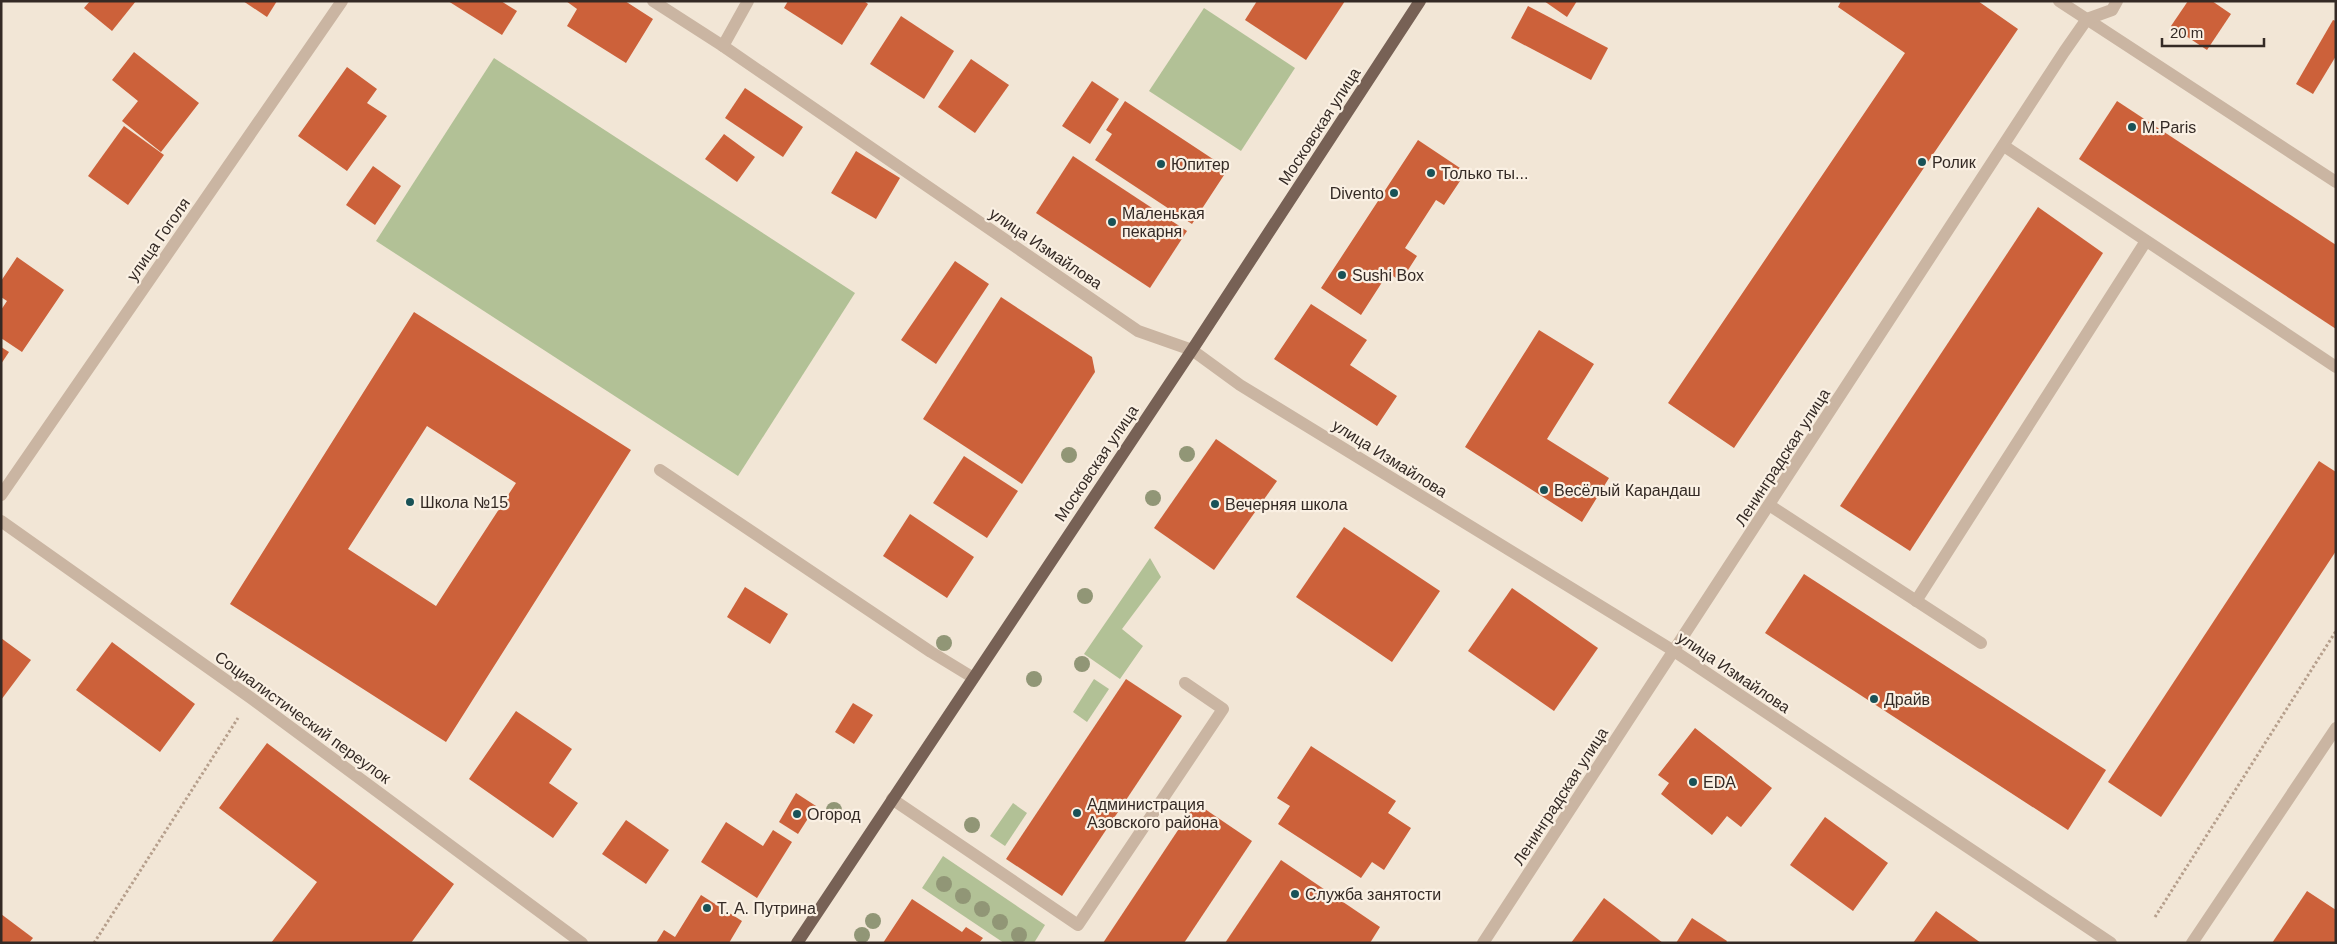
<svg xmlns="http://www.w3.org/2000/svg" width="2337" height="944" viewBox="0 0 2337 944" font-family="Helvetica,sans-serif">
	<rect width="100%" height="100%" fill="#f2e6d6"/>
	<g fill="#b2c196">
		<polygon points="1204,8 1295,68 1241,151 1149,91"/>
		<polygon points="494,58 855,293 738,476 376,241"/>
		<polygon points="1150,558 1161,577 1122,629 1143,646 1120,679 1084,654"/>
		<polygon points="1094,679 1109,689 1087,722 1073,712"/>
		<polygon points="1013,803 1027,813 1005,846 990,836"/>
		<polygon points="943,856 1045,925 1034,943 1004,943 922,888"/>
	</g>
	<g fill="#cc613a" fill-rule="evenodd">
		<polygon points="90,1 136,1 112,31 84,8"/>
		<polygon points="243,1 277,1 267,17"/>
		<polygon points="448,1 501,1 517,11 502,35"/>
		<polygon points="566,1 625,1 653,19 626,63 567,26 577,9"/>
		<polygon points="788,1 864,1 868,4 842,45 784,8"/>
		<polygon points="1257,1 1345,1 1306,60 1245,20"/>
		<polygon points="1544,1 1577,1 1567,17"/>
		<polygon points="1841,1 1978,1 2018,29 1734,448 1668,403 1905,53 1838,7"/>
		<polygon points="2188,1 2212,1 2231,14 2207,50 2171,26"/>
		<polygon points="1528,6 1608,48 1591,80 1511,38"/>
		<polygon points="901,16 954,51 924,99 870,64"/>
		<polygon points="2333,20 2336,21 2336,56 2313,94 2296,84"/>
		<polygon points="134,52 199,103 161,152 122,121 138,101 112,80"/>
		<polygon points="971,59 1009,85 975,133 938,107"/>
		<polygon points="347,67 377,89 367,103 387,116 347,171 298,136"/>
		<polygon points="1092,81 1119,99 1090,144 1062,126"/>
		<polygon points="745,88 803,127 783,157 725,118"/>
		<polygon points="1125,101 1228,169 1192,224 1095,160 1112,134 1106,130"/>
		<polygon points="2117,101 2336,245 2336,329 2079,159"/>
		<polygon points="124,126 164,155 128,205 88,176"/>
		<polygon points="724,134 755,157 737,182 705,159"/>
		<polygon points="1418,140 1466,172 1444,205 1436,200 1405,248 1417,256 1401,281 1388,273 1361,315 1321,288"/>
		<polygon points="856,151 900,178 876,219 831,193"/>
		<polygon points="1073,156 1187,231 1150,288 1036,213"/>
		<polygon points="373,166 401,186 375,225 346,205"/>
		<polygon points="2038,207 2103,253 1910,551 1840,506"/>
		<polygon points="17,257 64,290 22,352 1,338 1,310 7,301 1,297 1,281"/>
		<polygon points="955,261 989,284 936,364 901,340"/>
		<polygon points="1001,297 1092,357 1095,372 1022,484 923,419"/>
		<polygon points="1311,304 1367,340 1350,365 1397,396 1377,426 1274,359"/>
		<path d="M 414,312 L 631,450 L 446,742 L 230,604 ZM 427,426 L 516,483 L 436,606 L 348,549 Z"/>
		<polygon points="1539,330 1594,364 1547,439 1609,478 1582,522 1465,447"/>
		<polygon points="1,347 9,352 1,364"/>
		<polygon points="1216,439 1277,481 1214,570 1154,528"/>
		<polygon points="964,456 1018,491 987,538 933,503"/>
		<polygon points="2319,461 2336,472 2336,551 2161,817 2108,782"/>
		<polygon points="910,514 974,557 947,598 883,556"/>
		<polygon points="1344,527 1440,591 1392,662 1296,597"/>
		<polygon points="1804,574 2106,770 2068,830 1765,633"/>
		<polygon points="745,587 788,614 770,644 727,617"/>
		<polygon points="1512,588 1598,648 1554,711 1468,651"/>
		<polygon points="1,638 31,660 1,700"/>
		<polygon points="112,642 195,704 160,752 76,690"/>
		<polygon points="1126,679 1182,716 1062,896 1006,859"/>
		<polygon points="853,703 873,715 854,744 835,732"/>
		<polygon points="516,711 572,749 549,783 578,803 553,838 469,779"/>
		<polygon points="1695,728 1772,788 1741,827 1727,816 1712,835 1661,794 1669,783 1658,775"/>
		<polygon points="267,743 454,884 411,943 271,943 317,882 219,808"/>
		<polygon points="1311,746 1396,801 1388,813 1411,828 1384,870 1372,862 1361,878 1278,824 1290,806 1277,798"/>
		<polygon points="796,793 816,806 798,834 779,822"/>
		<polygon points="1196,803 1252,841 1184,943 1103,943"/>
		<polygon points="1825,817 1888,863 1853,911 1790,865"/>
		<polygon points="626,820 669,850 646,884 602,854"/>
		<polygon points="726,822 763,846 773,830 792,842 757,898 701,862"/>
		<polygon points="1281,860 1380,927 1370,943 1225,943"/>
		<polygon points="2307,891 2336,910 2336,943 2272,943"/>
		<polygon points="701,895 742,921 729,943 656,943 664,930 675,937"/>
		<polygon points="1604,898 1663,943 1571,943"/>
		<polygon points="912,899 962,932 966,927 983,938 979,943 883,943"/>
		<polygon points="1936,911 1981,943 1913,943"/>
		<polygon points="1,914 33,938 29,943 1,943"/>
		<polygon points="1692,918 1727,941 1726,943 1676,943"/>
	</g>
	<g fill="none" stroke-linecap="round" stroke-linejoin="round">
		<g stroke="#b69f8c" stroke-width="3" stroke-dasharray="2.5 2.5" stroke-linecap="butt">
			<polyline points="2155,917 2336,631"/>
			<polyline points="94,943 238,718"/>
		</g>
		<g stroke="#cab5a2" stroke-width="12">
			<polyline points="653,1 723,46 1138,331 1192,350 1240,385 1674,651 2111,943"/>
			<polyline points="2059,1 2336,182"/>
			<polyline points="723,46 748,1"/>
			<polyline points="2004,146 2336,367"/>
			<polyline points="660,470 931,652 972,677"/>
			<polyline points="1,495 342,1"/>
			<polyline points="1769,505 1981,643"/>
			<polyline points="1,521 251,698 582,943"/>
			<polyline points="1916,601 2146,241"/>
			<polyline points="892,799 1078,925 1223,709 1185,683"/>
			<polyline points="1483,943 2064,52 2087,19 2112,10 2117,1"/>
			<polyline points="2192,943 2336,728"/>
		</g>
		<polyline stroke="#776155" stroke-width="12" points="797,943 1192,350 1420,1"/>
	</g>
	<g fill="#919676">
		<circle cx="1187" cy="454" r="8"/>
		<circle cx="1069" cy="455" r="8"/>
		<circle cx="1153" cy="498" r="8"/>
		<circle cx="1085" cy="596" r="8"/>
		<circle cx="944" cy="643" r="8"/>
		<circle cx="1082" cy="664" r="8"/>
		<circle cx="1034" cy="679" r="8"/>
		<circle cx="834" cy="810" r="8"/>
		<circle cx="972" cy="825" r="8"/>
		<circle cx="944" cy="884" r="8"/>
		<circle cx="963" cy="896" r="8"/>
		<circle cx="982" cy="909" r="8"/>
		<circle cx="873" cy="921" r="8"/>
		<circle cx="1000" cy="922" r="8"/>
		<circle cx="862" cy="935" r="8"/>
		<circle cx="1019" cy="935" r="8"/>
	</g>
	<g fill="#195257" stroke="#faf0e3" stroke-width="2">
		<circle cx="2132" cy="127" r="5"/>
		<circle cx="1922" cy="162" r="5"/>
		<circle cx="1161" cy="164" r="5"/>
		<circle cx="1431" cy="173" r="5"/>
		<circle cx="1394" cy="193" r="5"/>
		<circle cx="1112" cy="222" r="5"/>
		<circle cx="1342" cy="275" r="5"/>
		<circle cx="1544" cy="490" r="5"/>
		<circle cx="410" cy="502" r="5"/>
		<circle cx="1215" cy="504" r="5"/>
		<circle cx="1874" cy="699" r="5"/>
		<circle cx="1693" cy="782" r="5"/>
		<circle cx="1077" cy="813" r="5"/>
		<circle cx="797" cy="814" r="5"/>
		<circle cx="1295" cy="894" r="5"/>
		<circle cx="707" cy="908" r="5"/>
	</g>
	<g text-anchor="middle" stroke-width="4.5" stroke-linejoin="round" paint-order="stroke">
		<g font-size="16" fill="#342a25" stroke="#faf0e3">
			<text transform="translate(1319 126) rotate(-57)" y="6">Московская улица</text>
			<text transform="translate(158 239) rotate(-55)" y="6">улица Гоголя</text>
			<text transform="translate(1046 248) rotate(34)" y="6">улица Измайлова</text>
			<text transform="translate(1782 457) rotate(-57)" y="6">Ленинградская улица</text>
			<text transform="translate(1390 458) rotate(32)" y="6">улица Измайлова</text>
			<text transform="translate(1096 463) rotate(-56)" y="6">Московская улица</text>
			<text transform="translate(1734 672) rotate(34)" y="6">улица Измайлова</text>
			<text transform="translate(303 717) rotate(36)" y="6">Социалистический переулок</text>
			<text transform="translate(1560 796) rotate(-57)" y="6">Ленинградская улица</text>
		</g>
		<g font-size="16" fill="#342a25" stroke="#faf0e3" text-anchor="start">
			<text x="2142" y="133">M.Paris</text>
			<text x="1932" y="168">Ролик</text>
			<text x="1171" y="170">Юпитер</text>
			<text x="1441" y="179">Только ты...</text>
			<text x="1384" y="199" text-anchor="end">Divento</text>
			<text x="1122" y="219">Маленькая<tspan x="1122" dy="18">пекарня</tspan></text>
			<text x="1352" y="281">Sushi Box</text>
			<text x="1554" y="496">Весёлый Карандаш</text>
			<text x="420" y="508">Школа №15</text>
			<text x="1225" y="510">Вечерняя школа</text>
			<text x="1884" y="705">Драйв</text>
			<text x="1703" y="788">EDA</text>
			<text x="1087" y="810">Администрация<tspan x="1087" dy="18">Азовского района</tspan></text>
			<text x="807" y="820">Огород</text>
			<text x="1305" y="900">Служба занятости</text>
			<text x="717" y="914">Т. А. Путрина</text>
		</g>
	</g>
	<rect width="2337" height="944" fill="none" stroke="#342a25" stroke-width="5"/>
	<path d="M2162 38v8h102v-8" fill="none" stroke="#342a25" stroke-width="2.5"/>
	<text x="2170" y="38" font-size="15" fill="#342a25" stroke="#faf0e3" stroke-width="4" paint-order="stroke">20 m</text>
</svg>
